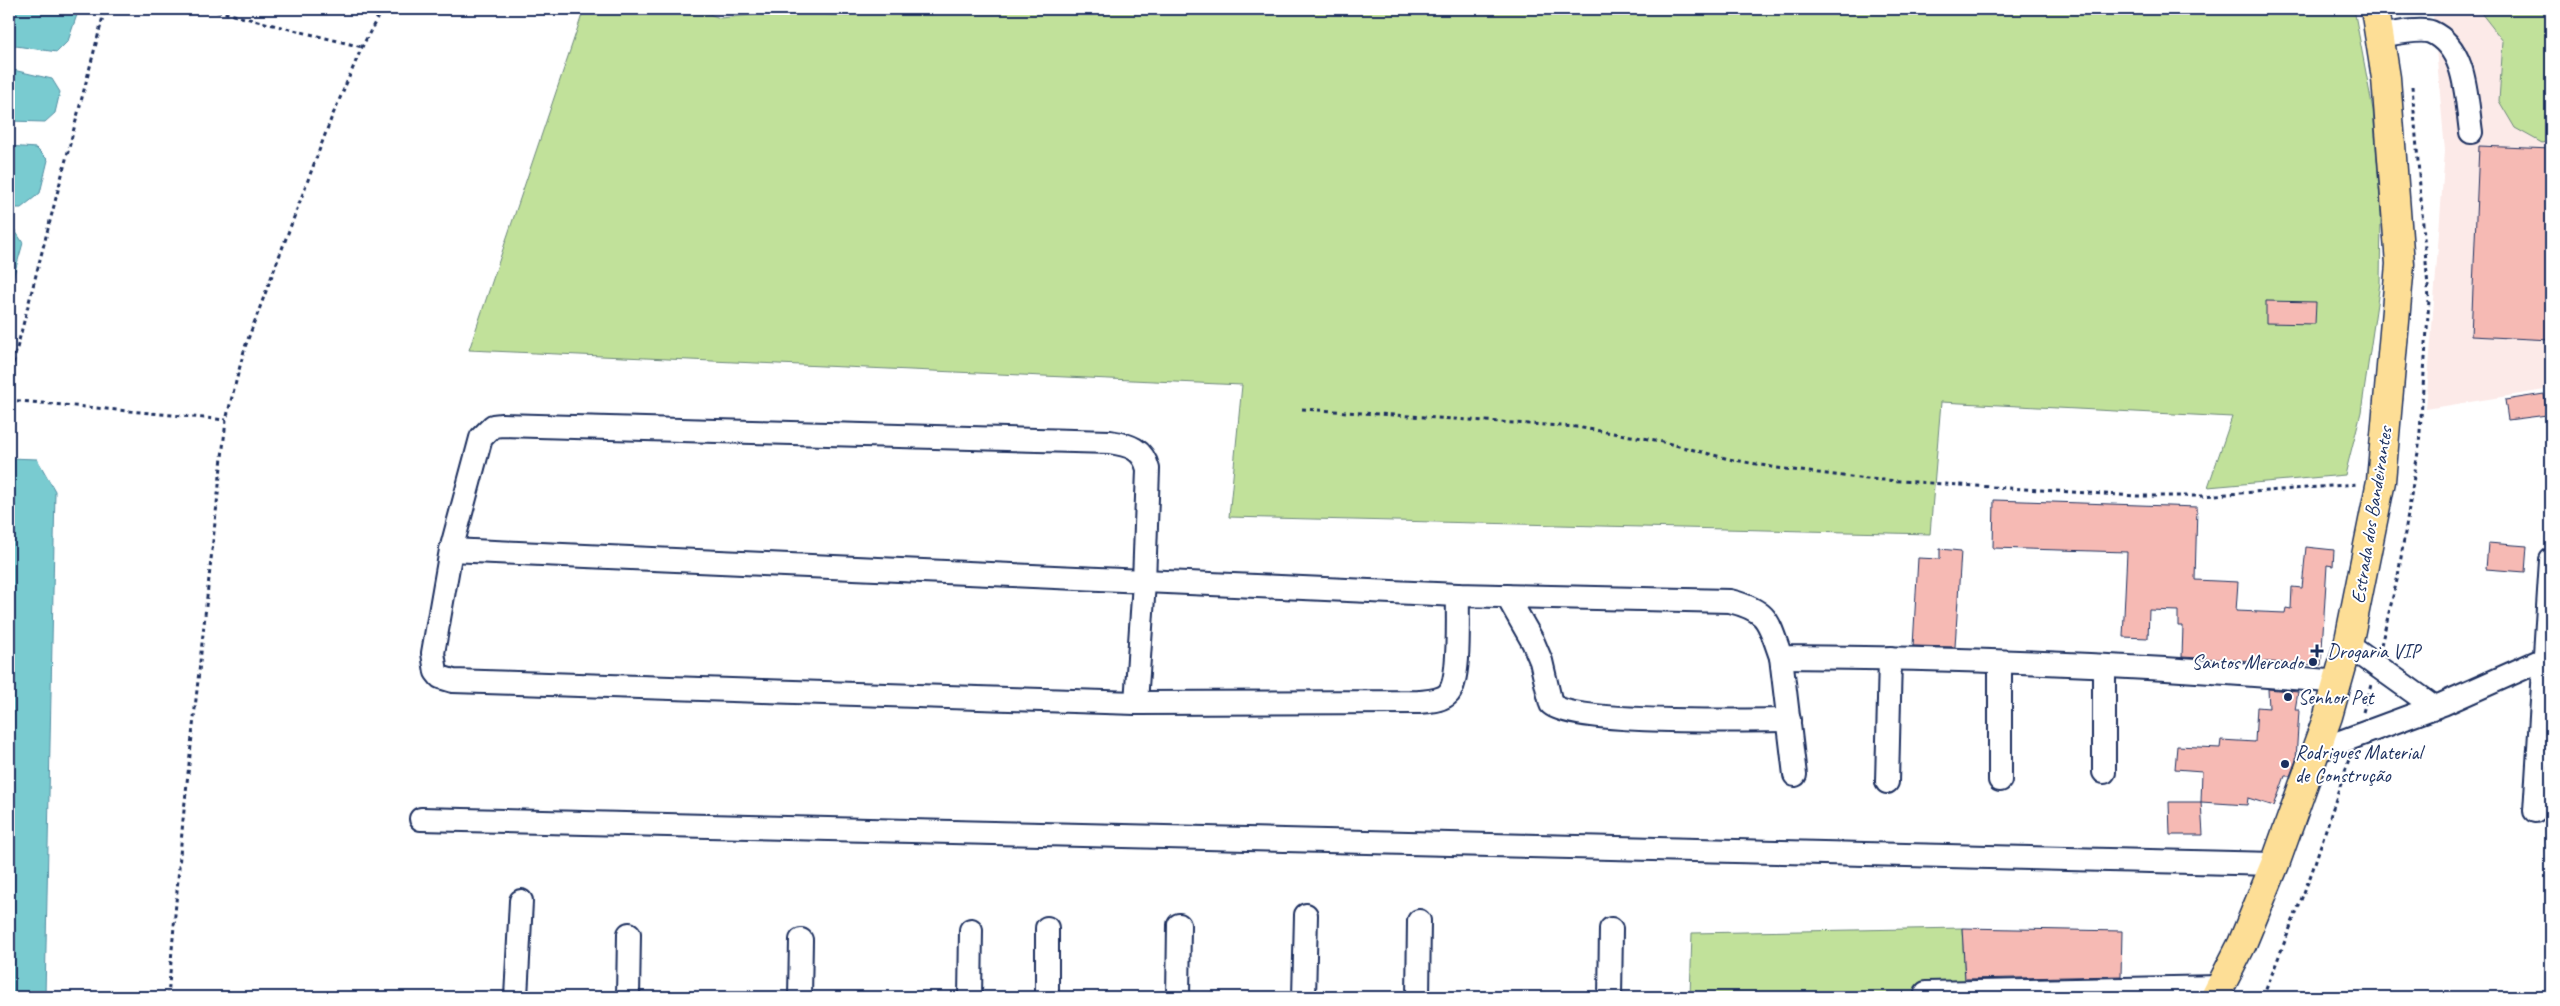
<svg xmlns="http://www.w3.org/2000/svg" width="2560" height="1006" viewBox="0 0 2560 1006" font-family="Caveat,sans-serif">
	<rect width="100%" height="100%" fill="#fff"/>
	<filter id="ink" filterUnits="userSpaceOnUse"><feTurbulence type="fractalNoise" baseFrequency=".02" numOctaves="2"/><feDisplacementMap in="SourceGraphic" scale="10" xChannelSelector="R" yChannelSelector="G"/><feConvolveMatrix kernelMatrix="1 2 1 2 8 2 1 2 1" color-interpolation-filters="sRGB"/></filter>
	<g filter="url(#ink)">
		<polygon fill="#fceae8" points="2467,9 2478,9 2503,41 2499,101 2542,143 2551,140 2551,389 2426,409 2445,151 2433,14"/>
		<g fill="#c1e19a" stroke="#6e887c">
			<polygon points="584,9 696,9 720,18 784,12 849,16 854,9 2354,9 2373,110 2381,214 2380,283 2361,412 2345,475 2208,487 2232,417 1941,402 1930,534 1229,517 1242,385 469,350"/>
			<polygon points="2478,9 2551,9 2551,140 2542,143 2515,128 2499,101 2503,41"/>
			<polygon points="1962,928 1965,984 1920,997 1690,997 1692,933"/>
		</g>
		<g fill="#79cbd0" stroke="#538da2">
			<polygon points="9,9 79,9 68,41 57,52 9,45"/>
			<polygon points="9,69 52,79 60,92 55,113 45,122 9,121"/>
			<polygon points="9,146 36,148 48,160 40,193 21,208 9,208"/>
			<polygon points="9,229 14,229 23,243 9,292"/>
			<polygon points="9,458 37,459 55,491 45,997 9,997"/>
		</g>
		<g fill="#f6bab4" stroke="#1b2f5e">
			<polygon points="2479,146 2551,149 2551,340 2471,336"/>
			<polygon points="2266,301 2316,302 2315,324 2266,323"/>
			<polygon points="2544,394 2547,415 2508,420 2505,400"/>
			<polygon points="1994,500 2197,507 2195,580 2238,582 2236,611 2285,613 2286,608 2291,609 2292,587 2302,588 2306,547 2334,550 2333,566 2327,565 2321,665 2182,657 2183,626 2178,626 2178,611 2149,610 2148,638 2123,637 2127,552 1993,548"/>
			<polygon points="2488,543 2527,546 2525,572 2486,569"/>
			<polygon points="1940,549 1961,551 1955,647 1913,646 1918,558 1940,559"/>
			<polygon points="2268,689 2298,692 2295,710 2299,710 2296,760 2290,776 2285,776 2274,806 2248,798 2247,805 2201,802 2202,771 2175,769 2177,746 2220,748 2221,740 2255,742 2257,707 2269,708"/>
			<polygon points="2169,802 2201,802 2203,835 2170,835"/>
			<polygon points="1962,928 2122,931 2121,976 1965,979"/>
		</g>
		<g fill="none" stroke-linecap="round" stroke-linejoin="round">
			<g stroke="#1b2f5e" stroke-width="26">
				<g id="minor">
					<path d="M 2380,36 C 2392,34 2420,28 2431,32 C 2467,48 2466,98 2471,132"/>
					<path d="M 451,550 L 1458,595 L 1730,601 C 1769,611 1768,621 1781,657 C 1966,658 2154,665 2339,682"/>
					<path d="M 1507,596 L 1533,642 L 1541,661 L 1551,704 C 1575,725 1749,720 1789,720"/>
					<polyline points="2348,645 2433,706"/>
					<polyline points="1781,657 1795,775"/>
					<path d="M 1136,703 L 1144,582 L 1148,469 C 1143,449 1130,445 1110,442 L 502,425 L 493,426 L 481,438 L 451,550 L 433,653 L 436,672 L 440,677 L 453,681 L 1136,703 L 1419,702 C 1428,701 1442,701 1449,693 C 1461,677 1457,616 1458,595"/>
					<polyline points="2316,751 2443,704 2551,656"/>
					<polyline points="2104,772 2104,667"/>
					<polyline points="2000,780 2000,663"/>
					<polyline points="1887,782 1890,658"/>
					<polyline points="2535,811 2551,560"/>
					<polyline points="421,819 2275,864"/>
					<polyline points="1926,993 2220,987"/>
					<polyline points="516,997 521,901"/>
					<polyline points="628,997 629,934"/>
					<polyline points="800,997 801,940"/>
					<polyline points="970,997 971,930"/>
					<polyline points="1047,997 1047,928"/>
					<polyline points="1178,997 1179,925"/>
					<polyline points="1304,997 1306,915"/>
					<polyline points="1418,997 1419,921"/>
					<polyline points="1610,997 1611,929"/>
				</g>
			</g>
			<g stroke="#1b2f5e" stroke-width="31">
				<polyline id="major" points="2215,997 2242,944 2275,864 2328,716 2348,645 2381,481 2400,264 2386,78 2375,9"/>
			</g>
			<g stroke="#1b2f5e" stroke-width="3" stroke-dasharray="4 4" stroke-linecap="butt">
				<polyline points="209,9 362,47"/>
				<polyline points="9,379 105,9"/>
				<polyline points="9,400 226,420"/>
				<polyline points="1302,409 1576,427 1655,440 1729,459 1777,468 1867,479 2136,496 2202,496 2358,484"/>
				<polyline points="2381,645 2398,576 2419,446 2429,300 2412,86"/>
				<polyline points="2363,712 2371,685"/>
				<polyline points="168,997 183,820 226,420 245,347 331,119 362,47 382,9"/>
				<polyline points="2263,997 2312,872 2349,759"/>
			</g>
			<use href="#minor" stroke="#fff" stroke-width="22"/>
			<use href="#major" stroke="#fdde96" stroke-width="28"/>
		</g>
	</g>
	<g fill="#1b2f5e" stroke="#fff" stroke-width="2">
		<path d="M2314.5 643.5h5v5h5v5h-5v5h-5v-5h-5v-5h5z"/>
		<circle cx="2313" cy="662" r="5"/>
		<circle cx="2288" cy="697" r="5"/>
		<circle cx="2285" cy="764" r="5"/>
	</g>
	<g text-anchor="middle" stroke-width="4" stroke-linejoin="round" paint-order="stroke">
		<g font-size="20" fill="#1b2f5e" stroke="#fff">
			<text transform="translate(2371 515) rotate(-81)" y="7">Estrada dos Bandeirantes</text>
		</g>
		<g font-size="20" fill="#1b2f5e" stroke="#fff" text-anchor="start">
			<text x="2327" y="658">Drogaria VIP</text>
			<text x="2303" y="669" text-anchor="end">Santos Mercado</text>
			<text x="2298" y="704">Senhor Pet</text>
			<text x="2295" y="759">Rodrigues Material<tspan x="2295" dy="23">de Construção</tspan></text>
		</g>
	</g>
	<rect width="2560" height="1006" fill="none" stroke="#fff" stroke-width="30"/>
	<rect x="15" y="15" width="2530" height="976" fill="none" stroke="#1b2f5e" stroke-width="2" filter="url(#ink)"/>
</svg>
